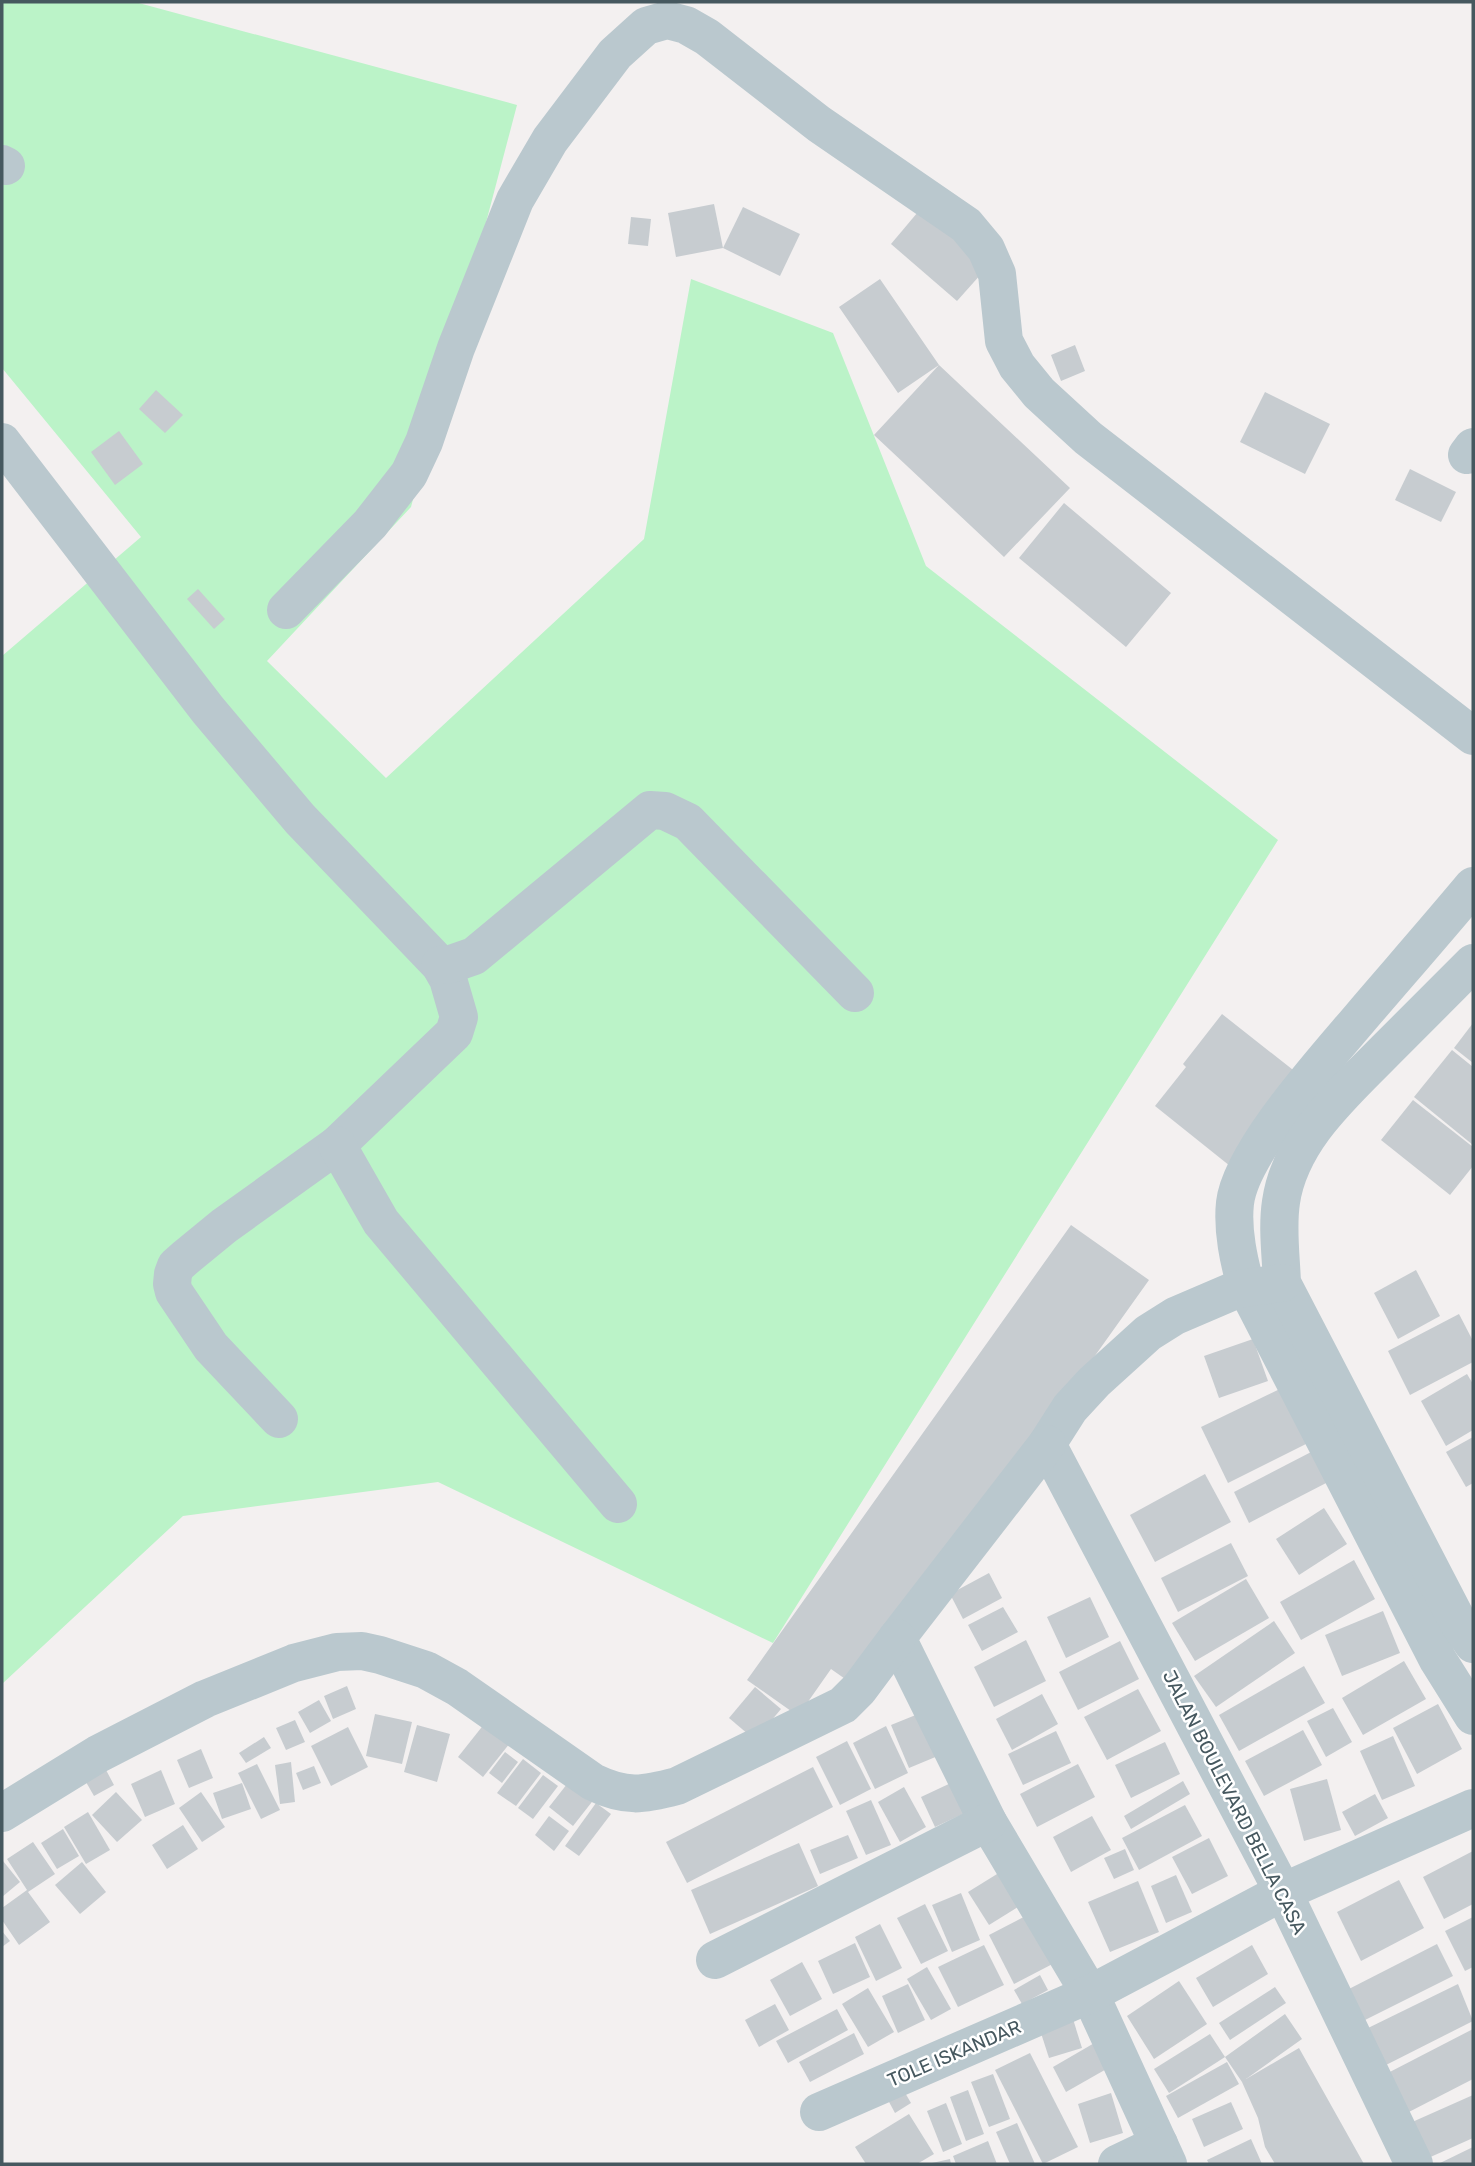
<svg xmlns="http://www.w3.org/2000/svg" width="1475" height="2166" viewBox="0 0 1475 2166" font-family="Rubik,sans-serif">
	<rect width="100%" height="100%" fill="#f3f0f0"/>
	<polygon fill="#bbf3c8" points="2,2 135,2 517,105 411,507 267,661 386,778 644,539 691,279 833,333 926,566 1278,840 773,1643 438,1482 183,1516 2,1684 2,656 141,537 2,368"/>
	<g fill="#c7ccd0">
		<polygon points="714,204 723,248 676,257 668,213"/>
		<polygon points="923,206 990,264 957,301 891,244"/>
		<polygon points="743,207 800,234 780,276 723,248"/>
		<polygon points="631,217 651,219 648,246 628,244"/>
		<polygon points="880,279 939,365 1070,488 1004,557 874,435 939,365 898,393 839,307"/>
		<polygon points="1075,345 1085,371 1061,381 1051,355"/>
		<polygon points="156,390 183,415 165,433 139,409"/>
		<polygon points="1265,392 1330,424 1305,474 1240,442"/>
		<polygon points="119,431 143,464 115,485 91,452"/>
		<polygon points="1410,469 1456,492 1441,522 1395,500"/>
		<polygon points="1064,503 1171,593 1126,647 1019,558"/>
		<polygon points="198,589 225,619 214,629 187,599"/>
		<polygon points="1222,1014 1302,1077 1230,1166 1155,1106 1186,1067 1183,1064"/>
		<polygon points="1473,1023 1473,1063 1454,1048"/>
		<polygon points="1452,1050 1473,1067 1473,1145 1414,1097"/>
		<polygon points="1413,1100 1473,1147 1473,1166 1450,1195 1381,1140"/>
		<polygon points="1071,1225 1149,1280 858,1688 831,1669 798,1716 747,1680"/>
		<polygon points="1416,1270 1440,1316 1398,1339 1374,1293"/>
		<polygon points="1459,1314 1473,1341 1473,1362 1410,1395 1388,1351"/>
		<polygon points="1253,1339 1268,1381 1219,1398 1204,1356"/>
		<polygon points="1467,1374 1473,1384 1473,1430 1446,1446 1421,1401"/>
		<polygon points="1286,1386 1312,1441 1228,1483 1201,1427"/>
		<polygon points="1473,1437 1473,1483 1466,1487 1446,1452"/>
		<polygon points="1315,1450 1330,1481 1249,1523 1234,1492"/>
		<polygon points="1205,1474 1231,1522 1155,1562 1130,1515"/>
		<polygon points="1324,1508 1347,1544 1299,1575 1276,1539"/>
		<polygon points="1231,1543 1248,1576 1178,1612 1161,1578"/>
		<polygon points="1354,1560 1375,1599 1301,1640 1280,1602"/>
		<polygon points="989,1573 1002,1598 963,1619 950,1594"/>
		<polygon points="1246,1579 1269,1618 1195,1661 1172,1623"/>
		<polygon points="1090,1597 1109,1637 1066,1658 1047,1617"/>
		<polygon points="1003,1607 1018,1632 982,1651 968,1625"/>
		<polygon points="1383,1611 1400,1653 1342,1676 1325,1635"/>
		<polygon points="1274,1621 1295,1653 1216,1707 1194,1676"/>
		<polygon points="1026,1640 1046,1681 994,1707 974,1667"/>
		<polygon points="1120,1641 1139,1679 1078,1710 1059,1672"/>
		<polygon points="1404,1661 1426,1699 1363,1735 1342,1698"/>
		<polygon points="1304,1666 1325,1703 1239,1751 1219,1715"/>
		<polygon points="347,1686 356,1709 333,1719 324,1696"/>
		<polygon points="755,1687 781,1709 755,1740 729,1718"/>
		<polygon points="1138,1689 1161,1731 1107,1760 1084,1717"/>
		<polygon points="1042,1694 1058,1724 1012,1750 996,1719"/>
		<polygon points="319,1700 331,1721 310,1733 298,1712"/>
		<polygon points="1438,1704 1462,1749 1417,1774 1393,1728"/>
		<polygon points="1333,1708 1352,1742 1326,1757 1307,1721"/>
		<polygon points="928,1710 945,1753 909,1768 891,1725"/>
		<polygon points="375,1714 412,1722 402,1764 366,1756"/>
		<polygon points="295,1720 305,1742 286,1750 276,1728"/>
		<polygon points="485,1723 510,1743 483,1777 458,1757"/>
		<polygon points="417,1725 450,1734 437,1782 404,1772"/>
		<polygon points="886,1726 908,1773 875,1789 853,1743"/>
		<polygon points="348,1727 368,1767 331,1786 311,1746"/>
		<polygon points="1303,1730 1322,1765 1264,1796 1245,1761"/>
		<polygon points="1056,1731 1071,1763 1023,1785 1008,1754"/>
		<polygon points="1393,1736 1415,1786 1382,1800 1360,1751"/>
		<polygon points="264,1737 271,1748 246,1763 239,1753"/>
		<polygon points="847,1741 871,1789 840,1805 816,1757"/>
		<polygon points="1165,1742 1180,1774 1131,1798 1115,1765"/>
		<polygon points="201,1749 213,1778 189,1788 177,1760"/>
		<polygon points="505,1752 518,1762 502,1783 489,1773"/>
		<polygon points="523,1759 541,1773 516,1806 497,1793"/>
		<polygon points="291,1762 295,1802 280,1804 275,1765"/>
		<polygon points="257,1764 280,1810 261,1819 238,1773"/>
		<polygon points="1078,1764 1095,1797 1037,1827 1020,1794"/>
		<polygon points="314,1766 321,1783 303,1790 296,1773"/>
		<polygon points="813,1767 833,1807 687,1883 666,1842"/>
		<polygon points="106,1770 114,1785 94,1796 86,1782"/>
		<polygon points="161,1770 175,1804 145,1817 131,1784"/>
		<polygon points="543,1775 558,1786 533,1819 518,1808"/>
		<polygon points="571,1779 595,1798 573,1826 549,1807"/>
		<polygon points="1327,1779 1341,1830 1304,1841 1290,1789"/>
		<polygon points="1183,1781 1190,1794 1131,1829 1124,1816"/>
		<polygon points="953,1782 967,1812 935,1827 921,1797"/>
		<polygon points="242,1783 251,1809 222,1819 213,1793"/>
		<polygon points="904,1787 926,1827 900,1842 878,1802"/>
		<polygon points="116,1792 142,1820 117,1842 92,1815"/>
		<polygon points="201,1792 225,1827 202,1842 179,1808"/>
		<polygon points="1375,1794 1388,1818 1355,1836 1342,1812"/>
		<polygon points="871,1800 891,1845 866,1855 846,1811"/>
		<polygon points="596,1803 611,1814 579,1856 565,1846"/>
		<polygon points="1185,1805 1202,1836 1139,1870 1122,1838"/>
		<polygon points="88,1812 110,1850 86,1864 64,1827"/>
		<polygon points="549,1816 569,1831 554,1851 535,1835"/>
		<polygon points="1092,1816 1111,1850 1071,1872 1053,1837"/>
		<polygon points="183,1825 198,1849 167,1869 152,1845"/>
		<polygon points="63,1829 79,1856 57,1869 41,1843"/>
		<polygon points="848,1835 858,1858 820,1874 810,1850"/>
		<polygon points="1209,1838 1228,1876 1192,1894 1172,1857"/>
		<polygon points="33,1842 55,1874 28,1892 50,1922 19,1945 2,1920 2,1908 27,1890 7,1859"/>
		<polygon points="799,1843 818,1886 710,1934 691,1890"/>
		<polygon points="1125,1849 1134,1870 1114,1879 1104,1858"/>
		<polygon points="1473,1851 1473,1904 1444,1919 1423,1877"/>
		<polygon points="3,1861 20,1882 2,1897 2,1862"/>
		<polygon points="82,1862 106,1892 80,1914 55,1885"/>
		<polygon points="1010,1866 1031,1899 989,1925 968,1892"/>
		<polygon points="1176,1875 1192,1912 1166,1923 1151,1886"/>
		<polygon points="1399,1880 1424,1928 1361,1961 1337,1912"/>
		<polygon points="1138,1881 1159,1932 1110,1952 1088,1902"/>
		<polygon points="961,1893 980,1940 952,1952 932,1905"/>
		<polygon points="925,1904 948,1951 921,1964 897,1918"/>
		<polygon points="1039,1909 1064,1958 1014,1984 989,1935"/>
		<polygon points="1473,1917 1473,1967 1465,1971 1445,1931"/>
		<polygon points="880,1924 902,1968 876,1981 855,1937"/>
		<polygon points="2,1931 10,1941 2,1947"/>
		<polygon points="855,1943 870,1977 833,1994 818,1961"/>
		<polygon points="1437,1944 1453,1976 1359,2023 1343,1992"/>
		<polygon points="984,1945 1004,1985 958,2007 938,1967"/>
		<polygon points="1252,1945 1268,1974 1213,2007 1196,1978"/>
		<polygon points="802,1962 822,1999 790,2016 770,1980"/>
		<polygon points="927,1967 951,2009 931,2020 907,1979"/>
		<polygon points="1040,1975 1048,1990 1022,2004 1014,1990"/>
		<polygon points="1179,1981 1207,2024 1154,2059 1127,2016"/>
		<polygon points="908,1984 925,2020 898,2033 882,1996"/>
		<polygon points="1458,1984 1473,2021 1384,2066 1366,2029"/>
		<polygon points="1275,1987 1286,2003 1230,2040 1219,2023"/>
		<polygon points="868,1988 894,2032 868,2047 842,2004"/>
		<polygon points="775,2004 789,2030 759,2047 745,2020"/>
		<polygon points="837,2009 848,2030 788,2063 776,2041"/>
		<polygon points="1285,2014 1302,2039 1246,2079 1299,2048 1364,2164 1275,2164 1265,2147 1258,2118 1242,2082 1225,2057"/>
		<polygon points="1073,2019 1082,2048 1049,2058 1040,2030"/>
		<polygon points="1473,2029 1473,2079 1403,2115 1382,2076"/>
		<polygon points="854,2033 864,2054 810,2082 799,2062"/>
		<polygon points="1210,2034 1225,2057 1169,2093 1154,2069"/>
		<polygon points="1103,2038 1117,2063 1066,2092 1053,2067"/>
		<polygon points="1030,2053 1078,2147 1043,2164 995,2070"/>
		<polygon points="1227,2062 1239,2084 1178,2118 1166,2096"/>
		<polygon points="993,2074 1010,2119 989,2127 971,2082"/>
		<polygon points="968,2090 984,2134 966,2141 950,2097"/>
		<polygon points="904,2091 911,2103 895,2113 888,2100"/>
		<polygon points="1111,2093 1123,2133 1090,2143 1078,2104"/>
		<polygon points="1473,2095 1473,2138 1426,2159 1410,2123"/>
		<polygon points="1231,2102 1243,2129 1204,2147 1192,2119"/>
		<polygon points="946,2103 962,2144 943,2152 927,2111"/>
		<polygon points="909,2114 934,2154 917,2164 866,2164 855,2147"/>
		<polygon points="1017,2123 1035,2164 1010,2164 996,2132"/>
		<polygon points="1251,2139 1262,2164 1209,2164 1207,2160"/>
		<polygon points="988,2141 997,2164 956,2164 953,2156"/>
		<polygon points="1473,2147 1473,2164 1438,2164"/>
		<polygon points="950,2159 951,2164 932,2164 932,2163"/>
	</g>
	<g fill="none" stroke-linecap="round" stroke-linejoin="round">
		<g stroke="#bac8ce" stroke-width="38">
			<polyline points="2,164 6,166"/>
			<polyline points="2,442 208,710 300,819 440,965 448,979 459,1017 454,1033 337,1145 224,1226 185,1258 176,1266 173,1274 172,1284 174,1292 211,1347 279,1419"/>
			<polyline points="1467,455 1473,447"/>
			<polyline points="286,610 370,524 409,474 424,442 456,348 515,200 550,140 615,54 646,26 667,20 686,25 707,37 819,124 966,225 986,249 997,274 1004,341 1017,366 1039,393 1088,438 1473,736"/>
			<path d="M 1473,886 C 1438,928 1402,969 1366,1011 C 1331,1053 1241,1150 1235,1203 C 1232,1231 1239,1261 1246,1287 L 1438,1660 L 1473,1716"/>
			<path d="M 1473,963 C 1444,992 1415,1021 1386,1050 C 1344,1093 1290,1139 1281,1202 C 1277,1228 1281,1256 1282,1283 L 1458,1622 L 1473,1644"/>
			<polyline points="440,965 451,964 474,956 650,810 665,811 688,822 855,993"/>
			<polyline points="337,1145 381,1222 618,1504"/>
			<polyline points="1282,1283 1238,1289 1175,1316 1148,1333 1094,1382 1070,1408 1047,1444 1283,1892 1414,2164"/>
			<polyline points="1047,1444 897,1638 988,1822 1090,1994 1168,2164"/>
			<path d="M 2,1813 L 98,1754 L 205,1699 L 294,1663 L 337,1652 L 362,1651 L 380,1655 L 426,1670 L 457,1687 L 593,1782 C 626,1798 643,1795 677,1786 L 843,1705 L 859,1689 L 897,1638"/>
			<polyline points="715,1960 988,1822"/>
			<polyline points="819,2112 1090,1994 1283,1892 1473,1808"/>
			<polyline points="1117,2164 1159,2144"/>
		</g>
	</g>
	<g text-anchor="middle" stroke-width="5" stroke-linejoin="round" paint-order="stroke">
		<g font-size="19" fill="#46585f" stroke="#fff">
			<text transform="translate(1235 1802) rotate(63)" y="7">JALAN BOULEVARD BELLA CASA</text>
			<text transform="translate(954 2053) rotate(-23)" y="7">TOLE ISKANDAR</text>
		</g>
	</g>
	<rect width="1475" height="2166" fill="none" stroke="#46585f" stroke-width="7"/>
</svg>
